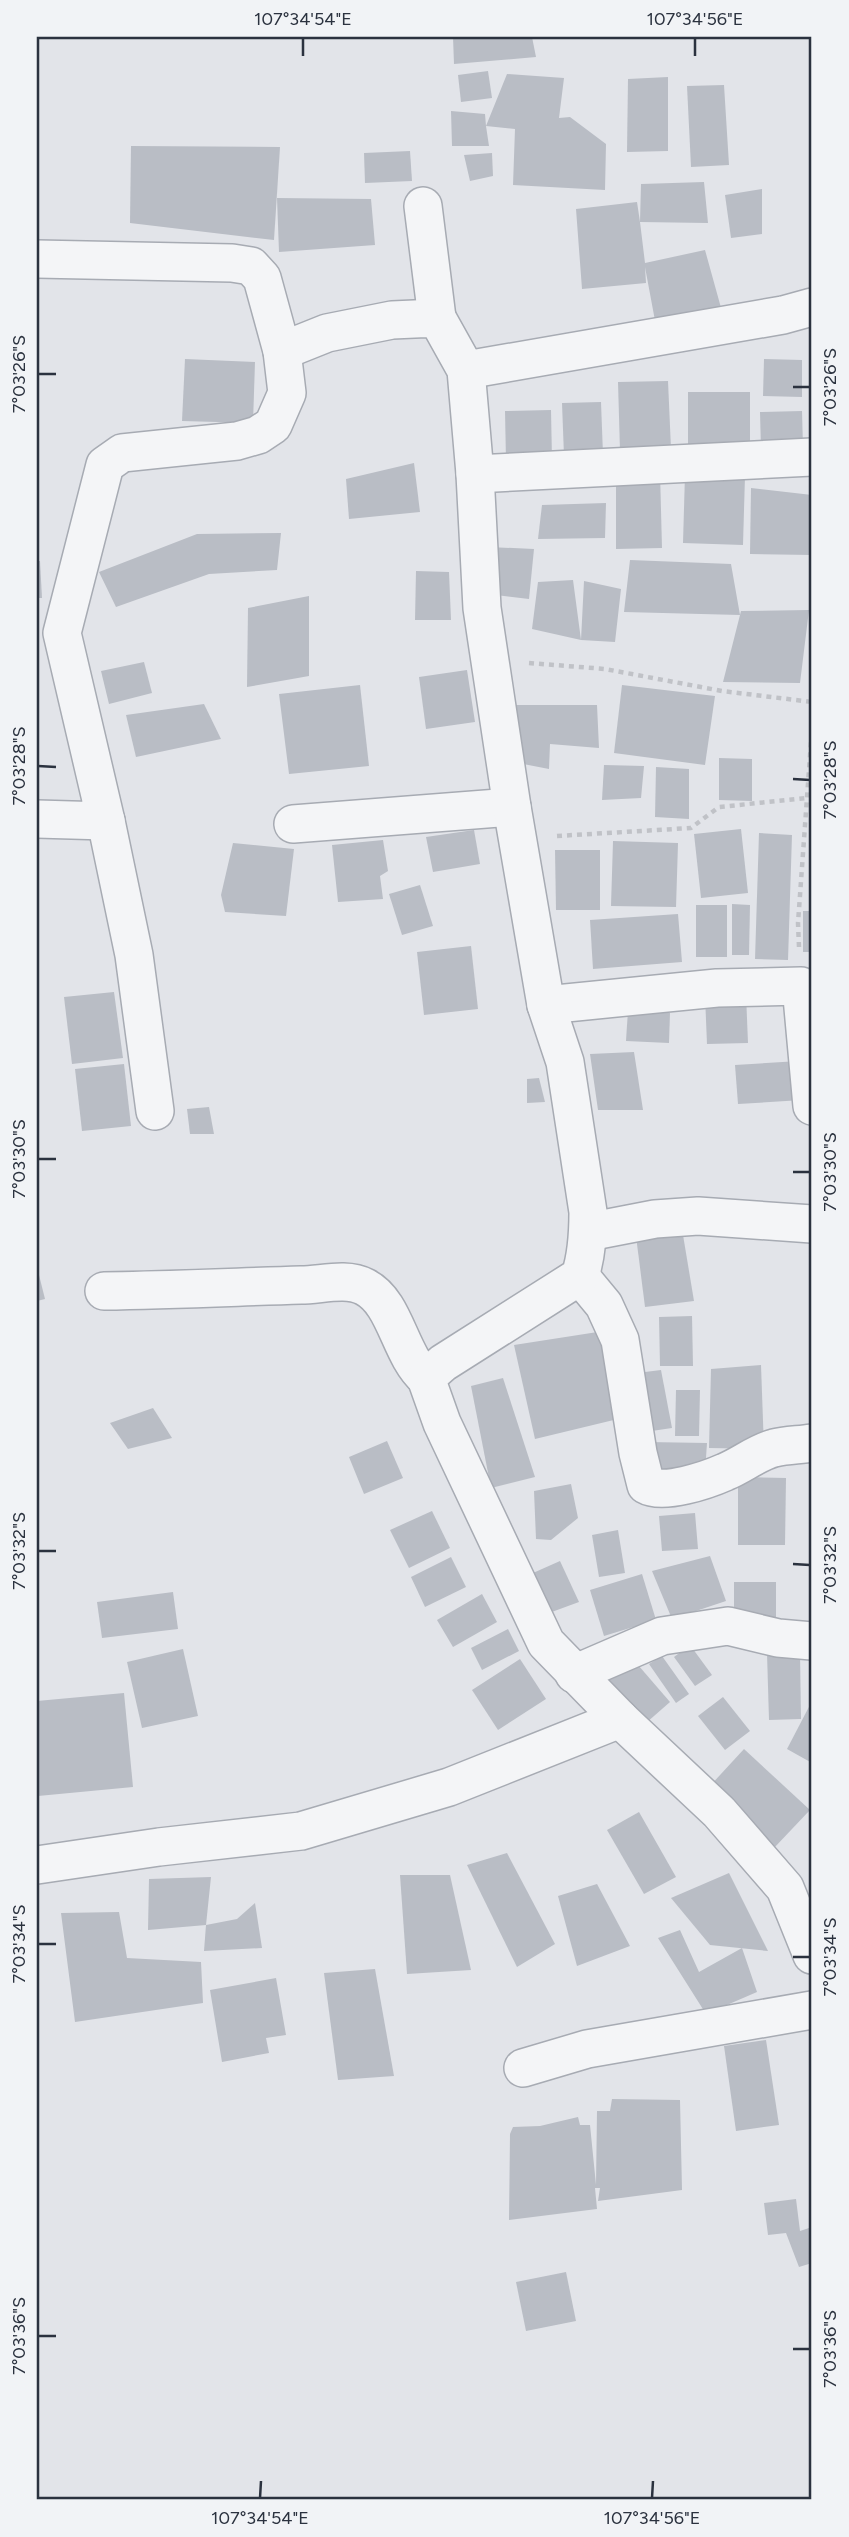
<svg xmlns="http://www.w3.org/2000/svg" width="849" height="2537" viewBox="0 0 849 2537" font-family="Figtree,sans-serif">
	<rect width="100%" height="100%" fill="#e2e4e9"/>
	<g fill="#b9bdc5">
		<polygon points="453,37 532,37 536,57 454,64"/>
		<polygon points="488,71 492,98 461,102 458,75"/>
		<polygon points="507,74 564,78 559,118 570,117 606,144 605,190 513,185 515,129 486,126 489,146 452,146 451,111 485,114 486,126"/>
		<polygon points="668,77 668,151 627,152 628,79"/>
		<polygon points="724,85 729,165 691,167 687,86"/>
		<polygon points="131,146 280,147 274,240 130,223"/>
		<polygon points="410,151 412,181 365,183 364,153"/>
		<polygon points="492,153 493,176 470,181 464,155"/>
		<polygon points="704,182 708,223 640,222 645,263 705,250 723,315 656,326 645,267 646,283 582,289 576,209 637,202 640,222 641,184"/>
		<polygon points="762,189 762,234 731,238 725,195"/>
		<polygon points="277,198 371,199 375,245 279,252"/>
		<polygon points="185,359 255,362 253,423 182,421"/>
		<polygon points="764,359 802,360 802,397 763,396"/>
		<polygon points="810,376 812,376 812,432 809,432"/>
		<polygon points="668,381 671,449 620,451 618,382"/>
		<rect x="688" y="392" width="62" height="56"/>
		<polygon points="601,402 603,455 564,456 562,403"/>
		<polygon points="551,410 552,460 506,461 505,411"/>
		<polygon points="802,411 803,448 761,449 760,412"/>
		<polygon points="414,463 420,512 349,519 346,479"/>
		<polygon points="660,472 662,548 616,549 616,473"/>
		<polygon points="685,474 745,476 743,545 683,543"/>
		<polygon points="751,488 812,495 812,555 750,554"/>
		<polygon points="606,503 605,538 538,539 542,505"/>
		<polygon points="281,533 277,570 209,574 116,607 99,572 197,534"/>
		<polygon points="488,547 534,549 529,599 488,594"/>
		<polygon points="630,560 731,564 740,615 741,611 809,610 800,683 723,682 740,615 624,612"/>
		<polygon points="37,561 40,561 42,598 37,598"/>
		<polygon points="416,571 449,572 451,620 415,620"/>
		<polygon points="573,580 581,640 584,581 621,589 615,642 581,640 532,629 538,582"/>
		<polygon points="309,596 309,676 247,687 248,608"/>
		<polygon points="144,662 152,693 109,704 101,671"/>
		<polygon points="467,670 475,722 426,729 419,677"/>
		<polygon points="360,685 369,766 289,774 279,694"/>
		<polygon points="622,685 715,696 705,765 614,753"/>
		<polygon points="204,704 221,739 136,757 126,715"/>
		<polygon points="516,705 597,705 599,748 550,744 549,769 513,762"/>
		<polygon points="719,758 752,759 752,801 719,800"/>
		<polygon points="604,765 644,766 641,798 602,800"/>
		<polygon points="656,767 689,769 689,819 655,817"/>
		<polygon points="741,829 748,893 701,898 694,834"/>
		<polygon points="474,830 480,864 433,872 426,837"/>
		<polygon points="759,833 792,835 788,960 755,959"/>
		<polygon points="383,840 388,871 380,876 383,899 338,902 332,845"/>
		<polygon points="613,841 678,843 676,907 611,906"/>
		<polygon points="233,843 294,849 286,916 225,912 221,895"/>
		<polygon points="555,850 600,850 600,910 556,910"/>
		<polygon points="420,885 433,926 402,935 389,894"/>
		<polygon points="732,904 750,905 749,955 732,955"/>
		<rect x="696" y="905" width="31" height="52"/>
		<rect x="803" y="911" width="9" height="41"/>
		<polygon points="678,914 682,962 593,969 590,920"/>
		<polygon points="471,946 478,1009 424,1015 417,952"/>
		<polygon points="114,992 123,1058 72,1064 64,997"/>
		<polygon points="746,994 748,1043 707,1044 705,996"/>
		<polygon points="628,1010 670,1013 669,1043 626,1041"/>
		<polygon points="634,1052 643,1110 598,1110 590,1054"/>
		<polygon points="799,1061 802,1100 738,1104 735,1065"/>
		<polygon points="124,1064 131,1126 82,1131 75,1069"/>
		<polygon points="539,1078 545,1102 527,1103 527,1079"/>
		<polygon points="209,1107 214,1134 190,1134 187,1109"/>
		<polygon points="683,1235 694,1301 645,1307 636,1236"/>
		<polygon points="37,1267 45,1299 37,1301"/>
		<polygon points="692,1316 693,1366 660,1366 659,1317"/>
		<polygon points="604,1331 622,1418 535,1439 514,1345"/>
		<polygon points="761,1365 764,1449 709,1448 711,1369"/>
		<polygon points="661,1370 672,1428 638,1433 629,1374"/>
		<polygon points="503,1378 535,1477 491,1488 471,1386"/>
		<polygon points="676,1390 700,1390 699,1436 675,1436"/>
		<polygon points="153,1408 172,1438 128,1449 110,1423"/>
		<polygon points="387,1441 403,1478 364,1494 349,1457"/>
		<polygon points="647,1442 707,1443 705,1472 648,1471"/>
		<polygon points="738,1477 786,1478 785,1545 738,1545"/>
		<polygon points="571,1484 578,1518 551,1540 536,1539 534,1491"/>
		<polygon points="432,1511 450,1548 409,1568 390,1530"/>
		<polygon points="695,1513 698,1549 662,1551 659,1516"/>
		<polygon points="618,1530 625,1573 599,1577 592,1535"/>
		<polygon points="710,1556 726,1601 672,1619 652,1571"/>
		<polygon points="451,1557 466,1587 425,1607 411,1577"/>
		<polygon points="560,1561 579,1602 549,1613 533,1573"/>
		<polygon points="642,1574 656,1620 604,1636 590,1590"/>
		<polygon points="734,1582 776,1582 776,1620 734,1621"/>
		<polygon points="173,1592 178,1629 102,1638 97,1602"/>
		<polygon points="482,1594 497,1622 453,1647 437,1620"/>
		<polygon points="508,1629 519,1651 482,1670 471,1648"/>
		<polygon points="690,1645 712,1675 695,1686 674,1657"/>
		<polygon points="183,1649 198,1716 142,1728 127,1662"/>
		<polygon points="800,1652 801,1719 769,1720 767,1653"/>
		<polygon points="662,1656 689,1694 676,1703 649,1664"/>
		<polygon points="632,1658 670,1702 646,1723 607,1679"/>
		<polygon points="520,1659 546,1699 498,1730 472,1690"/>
		<polygon points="124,1693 133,1787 38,1796 37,1701"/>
		<polygon points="723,1697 750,1731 725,1750 698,1716"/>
		<polygon points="812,1701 812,1763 787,1749"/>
		<polygon points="744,1749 810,1810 774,1848 709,1787"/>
		<polygon points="639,1812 676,1877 644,1894 607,1830"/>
		<polygon points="507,1853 555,1944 517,1967 467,1865"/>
		<polygon points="729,1873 768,1951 710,1945 671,1898"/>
		<polygon points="400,1875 450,1875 471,1970 407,1974"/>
		<polygon points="211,1877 206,1925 148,1930 149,1879"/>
		<polygon points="597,1884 630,1946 577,1966 558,1896"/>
		<polygon points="255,1903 262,1948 204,1951 206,1925 237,1919"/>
		<polygon points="119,1912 127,1958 201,1962 203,2003 75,2022 61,1913"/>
		<polygon points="680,1930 699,1972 742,1948 757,1992 706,2014 658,1938"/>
		<polygon points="375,1969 394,2076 338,2080 324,1973"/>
		<polygon points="276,1978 286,2035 266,2038 269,2053 222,2062 210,1990"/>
		<polygon points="766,2040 779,2125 736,2131 724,2046"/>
		<polygon points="612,2099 680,2100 682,2190 598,2201 600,2188 595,2188 597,2209 509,2220 510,2134 513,2127 540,2126 578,2117 580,2125 590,2125 596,2185 597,2111 610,2111"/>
		<polygon points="796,2199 800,2231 812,2227 812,2263 799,2267 786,2233 768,2235 764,2203"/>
		<polygon points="566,2272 576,2321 526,2331 516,2282"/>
	</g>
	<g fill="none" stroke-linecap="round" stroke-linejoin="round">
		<g stroke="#a7abb3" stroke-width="40">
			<g id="minor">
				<polyline points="423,206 437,318"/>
				<polyline points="37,259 232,263 251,266 262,278 282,351 287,393 273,425 258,435 237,441 122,453 105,465 62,633 106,821 37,819"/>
				<polyline points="466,370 783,315 812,307"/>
				<polyline points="475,474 812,457"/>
				<polyline points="106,821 134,955 155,1111"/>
				<polyline points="293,824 512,807"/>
				<polyline points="546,1005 717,988 801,986 812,1106"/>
				<polyline points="588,1232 655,1219 698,1216 812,1224"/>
				<path d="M 580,1276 L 604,1305 L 620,1340 L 638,1453 L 646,1485 C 663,1495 707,1480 725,1472 C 742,1465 756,1453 774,1448 C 786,1445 800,1445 812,1443"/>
				<path d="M 104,1291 C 170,1290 236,1287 301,1285 C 321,1285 346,1277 365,1287 C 396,1303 399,1354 426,1378"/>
				<polyline points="574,1674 662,1636 728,1626 778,1638 812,1641"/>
				<polyline points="620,1719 719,1812 785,1888 812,1955"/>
				<path d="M 37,1865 L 159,1847 L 301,1831 L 449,1787 L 620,1719 L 546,1643 L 442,1423 L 426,1378 L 443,1363 L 580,1276 C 587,1255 588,1234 588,1212 L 565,1062 L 546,1005 L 512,807 L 482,608 L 475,474 L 466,370 L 437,318 L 392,320 L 327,333 L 282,351"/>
				<polyline points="523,2068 587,2049 812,2010"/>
			</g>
		</g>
		<g stroke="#c0c2c7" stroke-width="4.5" stroke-dasharray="5 5" stroke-linecap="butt">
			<polyline points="529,663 605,669 722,691 812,702"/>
			<polyline points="557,836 691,828 719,807 807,798"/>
			<polyline points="799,947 798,923 812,728"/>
		</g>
		<use href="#minor" stroke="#f4f5f7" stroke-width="37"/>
	</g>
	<path fill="none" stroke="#2b323f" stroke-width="2.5" d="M 303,56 L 303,38M 695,56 L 695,38M 38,374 L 56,374M 793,387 L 810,387M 38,766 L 56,767M 793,779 L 810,780M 38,1159 L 56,1159M 793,1172 L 810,1172M 38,1551 L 56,1551M 793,1564 L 810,1565M 38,1944 L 56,1944M 793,1957 L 810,1957M 38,2336 L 56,2336M 793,2349 L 810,2349M 260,2498 L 261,2481M 652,2498 L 653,2481"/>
	<rect width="849" height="2537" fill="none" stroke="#f1f3f6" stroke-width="77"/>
	<rect x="38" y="38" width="772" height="2460" fill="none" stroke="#2b323f" stroke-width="2.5"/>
	<g font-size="18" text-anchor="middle" fill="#2b323f">
		<text x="303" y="25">107°34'54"E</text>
		<text x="695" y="25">107°34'56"E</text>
		<text transform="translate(19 374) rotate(-90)" y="6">7°03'26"S</text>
		<text transform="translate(830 387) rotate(-90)" y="6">7°03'26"S</text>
		<text transform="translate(19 766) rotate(-90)" y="6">7°03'28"S</text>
		<text transform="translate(830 780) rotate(-90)" y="6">7°03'28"S</text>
		<text transform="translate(19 1159) rotate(-90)" y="6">7°03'30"S</text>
		<text transform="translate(830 1172) rotate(-90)" y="6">7°03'30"S</text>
		<text transform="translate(19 1551) rotate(-90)" y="6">7°03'32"S</text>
		<text transform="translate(830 1565) rotate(-90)" y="6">7°03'32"S</text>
		<text transform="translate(19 1944) rotate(-90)" y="6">7°03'34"S</text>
		<text transform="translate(830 1957) rotate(-90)" y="6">7°03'34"S</text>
		<text transform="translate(19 2336) rotate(-90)" y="6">7°03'36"S</text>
		<text transform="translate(830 2349) rotate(-90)" y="6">7°03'36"S</text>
		<text x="260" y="2524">107°34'54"E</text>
		<text x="652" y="2524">107°34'56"E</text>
	</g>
</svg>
